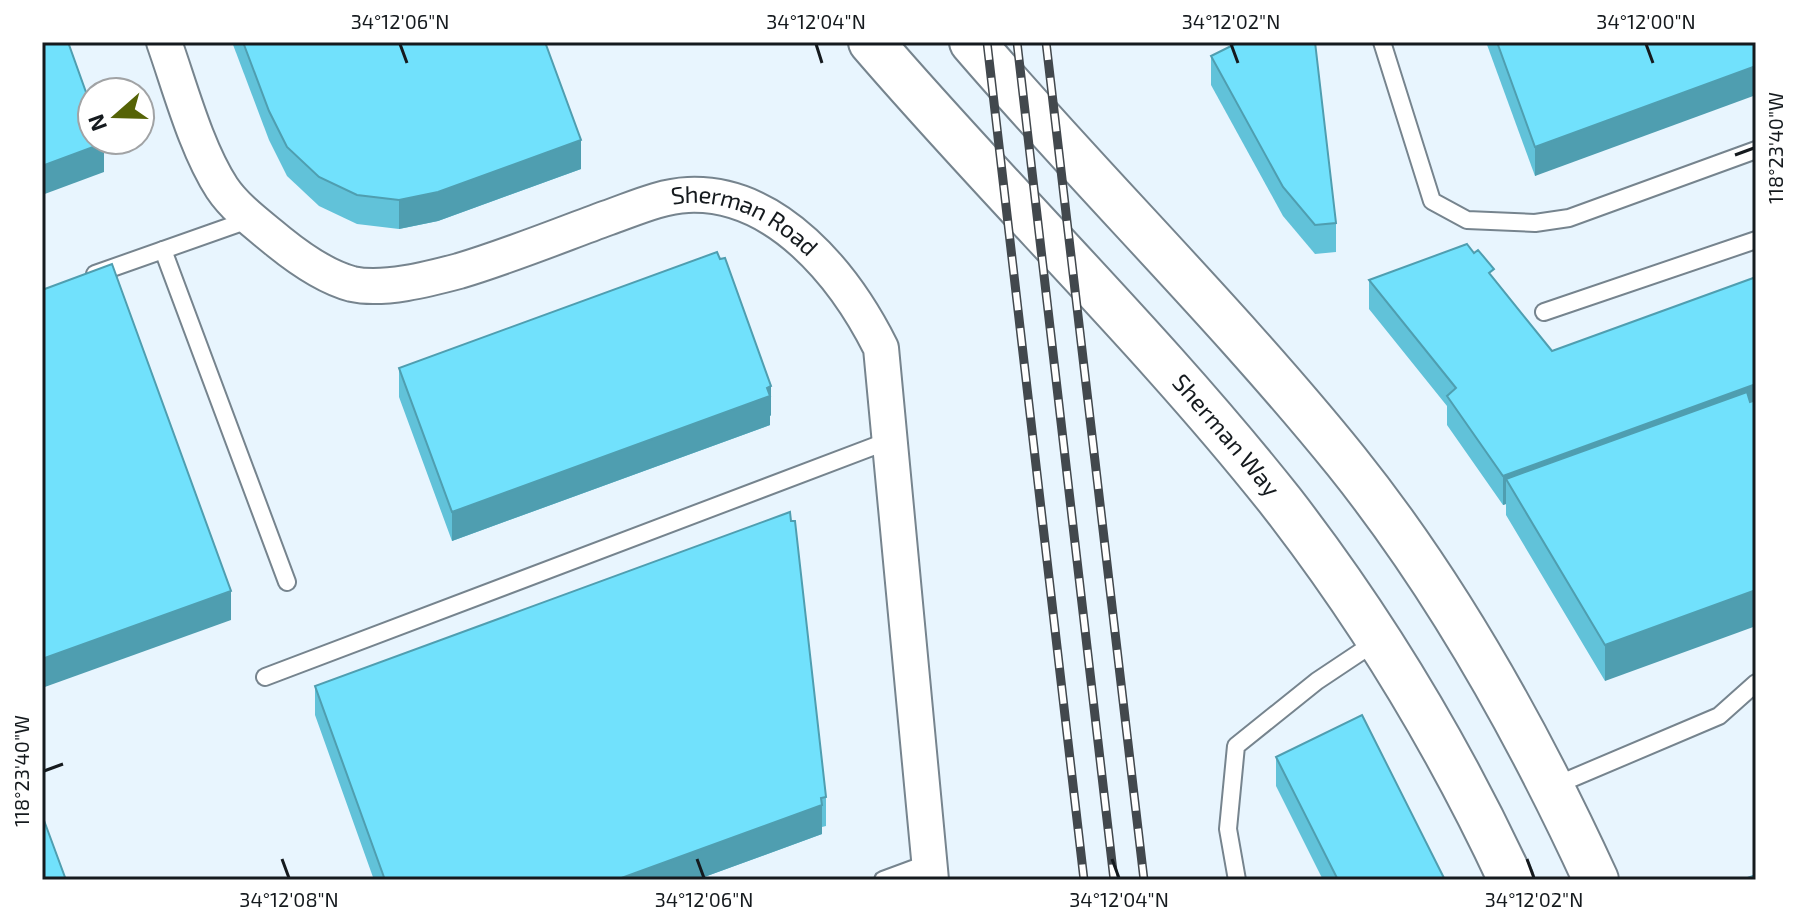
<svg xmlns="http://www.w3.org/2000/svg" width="1798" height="922" viewBox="0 0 1798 922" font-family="'Exo 2',sans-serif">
	<rect width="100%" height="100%" fill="#e8f5fe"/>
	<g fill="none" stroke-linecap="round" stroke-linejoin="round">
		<g stroke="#76848e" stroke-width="20">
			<g id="lane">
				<polyline points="1382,42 1432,201 1467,220 1535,223 1569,218 1756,150"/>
				<polyline points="163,250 287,582"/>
				<polyline points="95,274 251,219"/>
				<polyline points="1544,312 1756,240"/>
				<polyline points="265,677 888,441"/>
				<polyline points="1554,786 1719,716 1756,683"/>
				<polyline points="883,880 929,863"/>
				<polyline points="1237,880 1228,829 1236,746 1317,681 1377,641"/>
			</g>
		</g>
		<g stroke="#76848e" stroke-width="38">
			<g id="street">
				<path id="s1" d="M 164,42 C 180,87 196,148 222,188 C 236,209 260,226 279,242 C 300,259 326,277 352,284 C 383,291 429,279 459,271 C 509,256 558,236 607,218 C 633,209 661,196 688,195 C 777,191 845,276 881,348 L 931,880"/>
			</g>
		</g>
		<g stroke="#76848e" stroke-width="48">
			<g id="primary">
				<path id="s2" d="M 871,42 C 1005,198 1154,341 1282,503 C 1372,619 1449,747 1511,880"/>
				<path d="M 972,42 C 1094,184 1228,315 1346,461 C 1448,588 1528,732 1596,880"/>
			</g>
		</g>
		<use href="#lane" stroke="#fff" stroke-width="16"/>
		<use href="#street" stroke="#fff" stroke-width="34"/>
		<use href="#primary" stroke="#fff" stroke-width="44"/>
		<g stroke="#42484d" stroke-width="9">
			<g id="rail">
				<polyline points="987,42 1084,880"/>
				<polyline points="1017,42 1114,880"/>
				<polyline points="1046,42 1144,880"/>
			</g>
		</g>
		<use href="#rail" stroke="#fff" stroke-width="6" stroke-dasharray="18" stroke-linecap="butt"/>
	</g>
	<g fill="#61c2d9">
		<polygon points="232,42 545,42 581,169 438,221 399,229 357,224 319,206 287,176 269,140"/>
		<polygon points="1486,42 1756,42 1535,176"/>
		<polygon points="1211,56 1336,223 1336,252 1315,254 1283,216 1211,85"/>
		<polygon points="1756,277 1605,681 1506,515 1506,504 1503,505 1447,425 1447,406 1369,309 1369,280 1494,279 1552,351"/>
		<polygon points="399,368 771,415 770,416 770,425 452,541 399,397"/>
		<polygon points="315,686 826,797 826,826 822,827 822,834 696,880 374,880 315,715"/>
		<polygon points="1276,757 1445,880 1323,880 1276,786"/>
	</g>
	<g fill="#4f9eb0">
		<polygon points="1756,66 1756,95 1535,176 1535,147"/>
		<polygon points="581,140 581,169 438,221 399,229 399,200"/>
		<polygon points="104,143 104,172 42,195 42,166"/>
		<polygon points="1756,384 1756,413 1506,479 1506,504 1503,505 1503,476"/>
		<polygon points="771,386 771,415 770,416 770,425 452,541 452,512"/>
		<polygon points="1756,590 1756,626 1605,681 1605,645"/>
		<polygon points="231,591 231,620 42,688 42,659"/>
		<polygon points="822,805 822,834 696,880 616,880"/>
	</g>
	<g fill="#71e1fc" stroke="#4f9eb0" stroke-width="2">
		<polygon points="42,42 68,42 92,109 92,140 103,140 104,143 42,166"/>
		<polygon points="243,42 545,42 581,140 438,192 399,200 357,195 319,177 287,147 269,111"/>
		<polygon points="1239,42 1315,42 1336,223 1315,225 1283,187 1211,56"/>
		<polygon points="1497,42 1756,42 1756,66 1535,147"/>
		<polygon points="1467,244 1474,253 1478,250 1494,269 1489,273 1552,351 1756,277 1756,384 1503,476 1447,396 1456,388 1369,280"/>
		<polygon points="717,252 720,259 725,258 771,386 767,388 770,396 452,512 399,368"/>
		<polygon points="112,264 231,591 42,659 42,290"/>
		<polygon points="1747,392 1750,402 1756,400 1756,590 1605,645 1506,479"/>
		<polygon points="790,512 791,521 795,521 826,797 821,798 822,805 616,880 385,880 315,686"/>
		<polygon points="1362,715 1445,880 1338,880 1276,757"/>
		<polygon points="42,815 66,880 42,880"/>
		<polygon points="1756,875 1756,880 1742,880"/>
	</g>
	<path fill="none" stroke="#151a1e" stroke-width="3" d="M 400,44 L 407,63M 816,44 L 822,63M 1231,44 L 1238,63M 1646,44 L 1653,63M 1735,155 L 1754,148M 44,771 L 63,764M 282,859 L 289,878M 697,859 L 704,878M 1112,859 L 1119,878M 1527,859 L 1534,878"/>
	<g text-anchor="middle" stroke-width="6" stroke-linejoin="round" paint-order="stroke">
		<g font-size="24" fill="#151a1e" stroke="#fff">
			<text dy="8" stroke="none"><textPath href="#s1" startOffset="734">Sherman Road</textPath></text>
			<text dy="8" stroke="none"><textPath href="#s2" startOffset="530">Sherman Way</textPath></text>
		</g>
	</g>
	<rect width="1798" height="922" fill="none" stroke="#ffffff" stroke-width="88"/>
	<g transform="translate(116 116) rotate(250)"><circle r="38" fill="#ffffff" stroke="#a1a3a5" stroke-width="2"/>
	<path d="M0-6L14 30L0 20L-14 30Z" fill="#556306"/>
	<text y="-12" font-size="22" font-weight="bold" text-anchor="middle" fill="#151a1e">N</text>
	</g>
	<rect x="44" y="44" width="1710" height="834" fill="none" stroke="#151a1e" stroke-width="3"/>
	<g font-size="20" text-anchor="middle" fill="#151a1e">
		<text x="400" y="29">34°12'06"N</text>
		<text x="816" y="29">34°12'04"N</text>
		<text x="1231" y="29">34°12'02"N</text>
		<text x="1646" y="29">34°12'00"N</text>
		<text transform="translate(1776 148) rotate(-90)" y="7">118°23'40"W</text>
		<text transform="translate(22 771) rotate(-90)" y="7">118°23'40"W</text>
		<text x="289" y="907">34°12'08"N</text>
		<text x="704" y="907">34°12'06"N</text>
		<text x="1119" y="907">34°12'04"N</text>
		<text x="1534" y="907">34°12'02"N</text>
	</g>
</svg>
